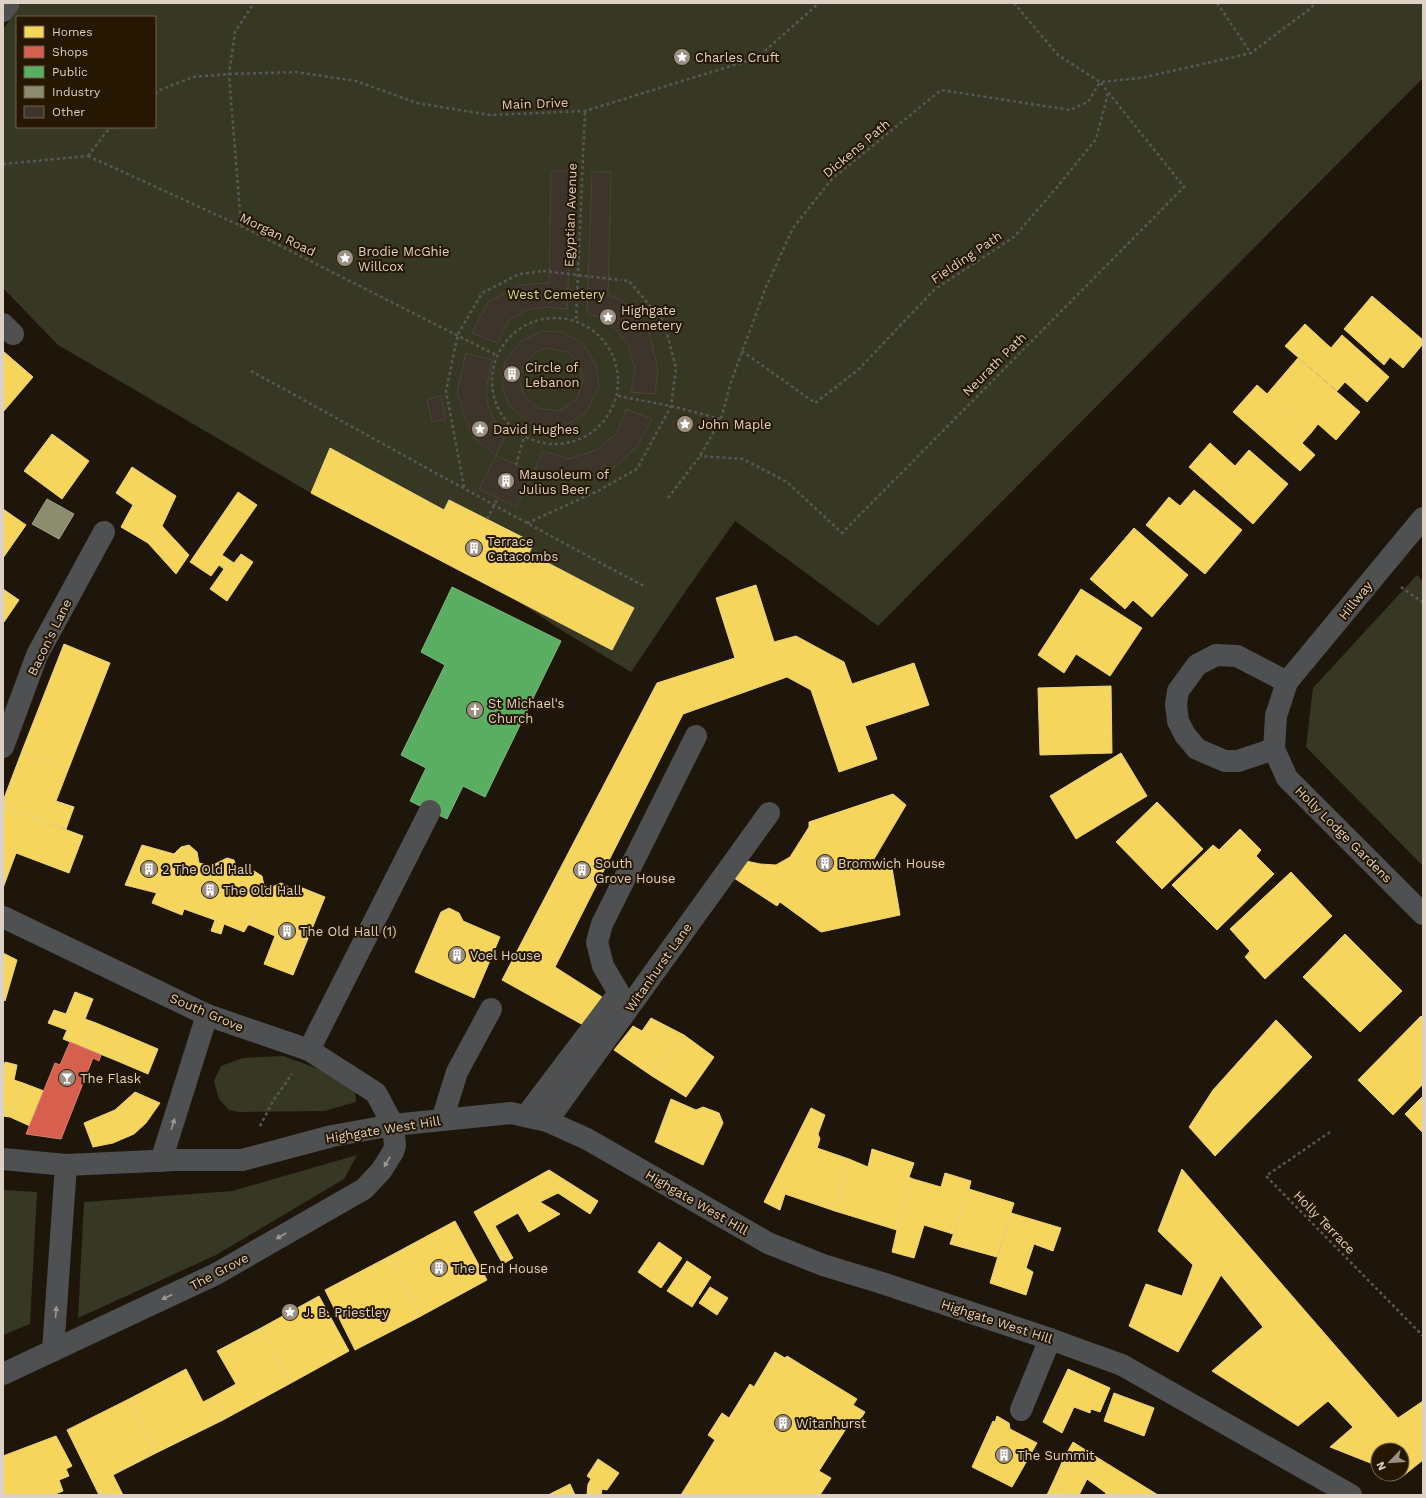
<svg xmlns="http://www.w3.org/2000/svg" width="1426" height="1498" viewBox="0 0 1426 1498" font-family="'Work Sans',sans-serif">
	<rect width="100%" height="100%" fill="#1e160b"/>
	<g fill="#363823" fill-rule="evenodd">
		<path d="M 22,3 L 1423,3 L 1423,78 L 878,626 L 735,521 L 685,592 L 631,672 L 566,633 L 516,600 L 311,493 L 58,345 L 3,288 L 3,29 ZM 17,17 L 155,17 L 155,127 L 17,127 Z"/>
		<polygon points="1417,575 1423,581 1423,866 1306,747 1313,688"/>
		<polygon points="283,1056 316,1068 340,1075 355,1088 356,1102 324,1111 239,1112 229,1110 219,1099 214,1081 221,1066 243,1058"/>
		<polygon points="357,1155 344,1179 216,1255 78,1318 84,1202 232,1191"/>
		<polygon points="3,1190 37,1192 30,1324 3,1335"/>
	</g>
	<g fill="#f6d55c" stroke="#eed47b">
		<polygon points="1372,296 1423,340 1423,344 1403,368 1390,357 1384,365 1344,329"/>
		<polygon points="1305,324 1331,348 1342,335 1389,377 1367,402 1345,382 1337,391 1285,346"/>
		<polygon points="3,351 33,377 3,412"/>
		<polygon points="1298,358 1360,412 1336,440 1318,424 1311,433 1267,394"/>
		<polygon points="1257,385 1311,433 1302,443 1315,455 1300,471 1233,412"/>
		<polygon points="52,434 89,461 62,499 24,471"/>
		<polygon points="1210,443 1235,466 1249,450 1288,484 1253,524 1189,467"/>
		<polygon points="330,448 444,510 449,500 534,543 529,553 634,608 612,650 311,493"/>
		<polygon points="132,467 176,496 162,526 189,555 176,574 148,543 121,527 133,505 116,493"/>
		<polygon points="1194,490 1242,530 1205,574 1146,525 1169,497 1180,506"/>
		<polygon points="238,492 257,505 222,555 234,563 241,554 253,562 227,601 210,589 224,569 219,565 211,576 190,562"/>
		<polygon points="3,509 26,525 3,558"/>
		<polygon points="1134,528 1188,575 1152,617 1133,600 1125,609 1090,579"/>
		<polygon points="756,585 774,642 796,636 844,662 852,684 914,663 929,705 865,726 877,759 839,772 811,690 787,677 683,714 555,967 602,997 585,1026 502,980 657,683 735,658 716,598"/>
		<polygon points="3,589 19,600 4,622 3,621"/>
		<polygon points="1081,589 1142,628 1110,676 1076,654 1064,673 1038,655"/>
		<polygon points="64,644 110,663 68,770 22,751"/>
		<polygon points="1111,686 1112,753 1040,755 1038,688"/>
		<polygon points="22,751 68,770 56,801 74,807 66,829 3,806 3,801"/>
		<polygon points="1121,753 1147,796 1076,839 1050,796"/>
		<polygon points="893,794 906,805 871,864 891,862 900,915 821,932 780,902 777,906 734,878 746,861 760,864 776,865 790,857 809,827 809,822"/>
		<polygon points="1157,802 1203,849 1162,889 1116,842"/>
		<polygon points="3,806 83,836 69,873 16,853 3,888"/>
		<polygon points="1240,829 1261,850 1256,856 1274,874 1217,930 1172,885 1213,845 1219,850"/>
		<polygon points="142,845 174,854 157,893 125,885"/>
		<polygon points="189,845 197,852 199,863 211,866 227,858 234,860 237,869 236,873 243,876 254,871 262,876 264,886 250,925 248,925 244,932 224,924 221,934 211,931 215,920 184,909 182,915 152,903 174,854 181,847"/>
		<polygon points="1291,872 1332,916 1265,979 1245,957 1250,951 1230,929"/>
		<polygon points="281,883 291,888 296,896 300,887 325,897 293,975 264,964 275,936 250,925 264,886 270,888"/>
		<polygon points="449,908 459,913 463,921 500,937 474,998 415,972 441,912"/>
		<polygon points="1345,934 1402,991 1360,1032 1303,977"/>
		<polygon points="3,953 17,960 5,1001 3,999"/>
		<polygon points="75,992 93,999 85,1019 96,1023 85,1048 63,1039 67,1030 48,1023 54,1010 66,1014"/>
		<polygon points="1421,1016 1423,1018 1423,1084 1393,1115 1358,1080"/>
		<polygon points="651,1018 684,1035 652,1076 614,1050 633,1026 642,1031"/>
		<polygon points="1276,1020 1312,1057 1215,1156 1189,1127 1213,1090"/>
		<polygon points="96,1023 125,1035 115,1060 85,1048"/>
		<polygon points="125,1035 158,1049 148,1074 115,1060"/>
		<polygon points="684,1035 714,1057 686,1097 652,1076"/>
		<polygon points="5,1062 17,1065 14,1080 23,1083 10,1117 3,1116 3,1070"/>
		<polygon points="23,1083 44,1091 30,1126 10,1117"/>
		<polygon points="135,1092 160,1103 146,1123 134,1134 113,1143 93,1147 84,1123 115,1110"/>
		<polygon points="1423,1096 1423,1133 1405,1114"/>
		<polygon points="671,1099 696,1110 703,1107 719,1113 723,1123 703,1165 655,1142"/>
		<polygon points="811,1108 825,1115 818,1134 820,1139 817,1148 849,1159 835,1211 785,1194 780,1210 764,1202"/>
		<polygon points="872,1149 914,1163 909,1177 913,1179 897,1230 835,1211 849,1159 868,1167"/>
		<polygon points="1182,1169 1398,1418 1423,1401 1423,1460 1403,1476 1398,1474 1402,1474 1402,1450 1378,1450 1378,1466 1330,1447 1353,1427 1328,1401 1298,1426 1212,1371 1263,1327 1221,1275 1178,1352 1129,1326 1146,1284 1182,1296 1193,1265 1158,1231"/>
		<polygon points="549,1170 598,1201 590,1214 558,1193 540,1202 560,1214 529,1232 518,1213 495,1226 513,1258 503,1264 474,1212"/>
		<polygon points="945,1173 971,1181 969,1189 953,1234 924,1225 914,1258 892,1252 897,1230 913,1179 941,1187"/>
		<polygon points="969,1189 1014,1203 997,1257 950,1244"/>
		<polygon points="1011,1213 1061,1228 1053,1251 1034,1244 1026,1268 1033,1272 1026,1295 990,1283"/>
		<polygon points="455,1221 487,1280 421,1316 390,1256"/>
		<polygon points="659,1242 682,1258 661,1288 638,1272"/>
		<polygon points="390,1256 421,1316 355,1350 325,1290"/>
		<polygon points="687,1261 711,1277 692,1307 667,1291"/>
		<polygon points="710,1287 728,1298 717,1315 699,1303"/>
		<polygon points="319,1296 349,1351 291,1383 261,1328"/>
		<polygon points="261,1328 291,1383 223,1420 211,1398 236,1384 217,1351"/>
		<polygon points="775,1352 785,1358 787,1356 857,1399 853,1405 865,1412 857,1425 851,1421 819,1471 831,1478 820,1495 681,1495 715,1440 708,1435 722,1413 729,1418 750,1384 754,1387"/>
		<polygon points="186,1369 203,1402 211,1398 223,1420 156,1453 129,1399"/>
		<polygon points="1068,1369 1110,1388 1100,1412 1091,1409 1090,1413 1074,1407 1062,1433 1043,1422"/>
		<polygon points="1114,1393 1154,1408 1144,1436 1104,1421"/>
		<polygon points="129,1399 156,1453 113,1475 123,1495 99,1495 67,1430"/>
		<polygon points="997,1416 1009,1423 1010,1429 1037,1443 1012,1487 972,1467 993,1421 995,1422"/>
		<polygon points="56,1436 72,1466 66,1469 69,1476 59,1480 63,1491 53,1495 3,1495 3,1456"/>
		<polygon points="1073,1442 1098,1458 1087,1479 1068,1468 1070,1464 1063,1460"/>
		<polygon points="1098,1458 1158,1495 1105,1495 1106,1493 1087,1479"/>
		<polygon points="598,1459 619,1473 607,1490 602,1489 601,1495 587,1495 588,1484 591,1479 587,1476"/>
		<polygon points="1063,1460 1070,1464 1068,1468 1087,1479 1079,1495 1068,1495 1058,1487 1059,1484 1054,1480"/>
		<polygon points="1054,1480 1059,1484 1058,1487 1068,1495 1047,1495"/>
		<polygon points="570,1484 575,1495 548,1495"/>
	</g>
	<polygon fill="#d6604d" stroke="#d88271" points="70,1042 101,1055 99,1061 93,1058 61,1139 26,1134 55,1063 60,1065"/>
	<polygon fill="#5aae61" stroke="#81b87f" points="452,587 561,641 485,797 463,786 447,819 410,801 426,768 401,755 445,665 421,652"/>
	<polygon fill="#8c8c6e" stroke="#a4a188" points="47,499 74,514 59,539 32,524"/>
	<g fill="#3d352b" stroke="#4b4439" fill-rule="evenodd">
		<polygon points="551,171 573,171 567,309 545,307 526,310 508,321 498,343 472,333 488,302 520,285 549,283"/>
		<polygon points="592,172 611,172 608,295 621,299 649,333 658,370 655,394 631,392 635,369 628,345 608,320 587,313"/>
		<path d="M 543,331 L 562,332 L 582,343 L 596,364 L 599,387 L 586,413 L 563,427 L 529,423 L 509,405 L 502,386 L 505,361 L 521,341 ZM 546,348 L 567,352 L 580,365 L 583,381 L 577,399 L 559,411 L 538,408 L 524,396 L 520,382 L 522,367 L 533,354 Z"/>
		<polygon points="466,353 492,360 486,391 488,406 495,422 507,432 496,455 475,439 464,415 457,392"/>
		<polygon points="441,396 446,419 432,422 427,399"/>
		<polygon points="626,409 652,419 636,448 609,472 572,481 533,473 543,451 569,459 596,450 617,433"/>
		<polygon points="496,455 533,473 516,507 479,489"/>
	</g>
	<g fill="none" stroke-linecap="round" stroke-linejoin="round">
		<g stroke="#595756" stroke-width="2.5" stroke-dasharray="3 3" stroke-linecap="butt">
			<polyline points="1014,3 1058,55 1100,82 1141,78 1251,53 1311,8 1315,3"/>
			<polyline points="1217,3 1251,53"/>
			<polyline points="155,94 160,90 193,77 229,74 296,72 356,81 417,103 490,115 585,111 757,58 819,3"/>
			<polyline points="88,156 241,226 496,355"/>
			<polyline points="88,156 107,131 113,127"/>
			<polyline points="3,164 88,156"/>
			<polyline points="241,225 229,74 235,32 254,3"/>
			<circle cx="555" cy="381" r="63"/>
			<polyline points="576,319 585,111"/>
			<polyline points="742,351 815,403 858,370 934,290 1014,237 1058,186 1096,139 1108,93"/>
			<path d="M 251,371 C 382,443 512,516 644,586"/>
			<polyline points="618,396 671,406 721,419"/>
			<polyline points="516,465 524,437"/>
			<polyline points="464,487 446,391 458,334 482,293 519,274 543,271"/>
			<polyline points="668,498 700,456 721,419 731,382 766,287 793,228 832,179 941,90 1070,110 1088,102 1100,82 1184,187 842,533 787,482 743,459 700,456"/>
			<polyline points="487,519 498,498"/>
			<polyline points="527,523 596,492 637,469 671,406 676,368 664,322 629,281 620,280"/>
			<polyline points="1401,587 1422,602"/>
			<polyline points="260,1126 273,1101 292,1074"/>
			<polyline points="1330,1132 1266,1176 1423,1336"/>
		</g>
		<g stroke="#4f5051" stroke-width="22">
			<polyline points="3,11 9,3"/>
			<polyline points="3,324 13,334"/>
			<polyline points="1423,518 1287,682 1276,716 1274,749 1287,778 1423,914"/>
			<polyline points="3,747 37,655 104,532"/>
			<polyline points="1274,749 1238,761 1225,761 1197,749 1185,735 1178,721 1176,705 1178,691 1197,665 1216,655 1237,656 1287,682"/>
			<polyline points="3,917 207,1015 309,1050 376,1093 393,1125 395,1146 393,1152 381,1171 364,1189 216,1274 3,1374"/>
			<polyline points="309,1050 430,811"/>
			<polyline points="526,1116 619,993 603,966 597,942 602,924 696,736"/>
			<polyline points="442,1120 457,1072 491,1009"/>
			<polyline points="547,1121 769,813"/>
			<polyline points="3,1159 66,1165 176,1160 242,1160 332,1136 393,1125 511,1113 547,1121 587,1139 768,1243 823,1265 882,1283 1050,1339 1122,1365 1351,1495"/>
			<polyline points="161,1161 207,1015"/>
			<polyline points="53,1351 66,1165"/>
			<polyline points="1021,1410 1050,1339"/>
		</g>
		<polyline stroke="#595756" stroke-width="2.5" stroke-dasharray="3 3" stroke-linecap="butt" points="543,271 620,280"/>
	</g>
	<defs><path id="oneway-solid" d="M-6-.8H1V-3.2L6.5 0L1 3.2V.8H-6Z"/></defs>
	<g fill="#9d9790">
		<use href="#oneway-solid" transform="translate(173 1124) rotate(-73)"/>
		<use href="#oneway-solid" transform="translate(387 1162) rotate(121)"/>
		<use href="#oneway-solid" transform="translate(281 1236) rotate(150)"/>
		<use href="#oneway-solid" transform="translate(167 1297) rotate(155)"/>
		<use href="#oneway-solid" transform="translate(56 1312) rotate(-86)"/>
	</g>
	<defs>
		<g id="sight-disc" transform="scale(0.9)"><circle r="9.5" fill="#9a9083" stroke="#261703"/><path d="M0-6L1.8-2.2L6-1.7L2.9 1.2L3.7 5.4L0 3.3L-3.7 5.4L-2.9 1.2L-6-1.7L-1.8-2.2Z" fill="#fff"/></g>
		<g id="building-disc" transform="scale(0.9)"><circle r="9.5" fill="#9a9083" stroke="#261703"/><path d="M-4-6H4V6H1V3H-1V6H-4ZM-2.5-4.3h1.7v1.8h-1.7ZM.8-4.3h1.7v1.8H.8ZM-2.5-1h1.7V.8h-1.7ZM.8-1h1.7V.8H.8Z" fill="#fff"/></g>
		<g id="church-disc" transform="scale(0.9)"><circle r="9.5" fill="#9a9083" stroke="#261703"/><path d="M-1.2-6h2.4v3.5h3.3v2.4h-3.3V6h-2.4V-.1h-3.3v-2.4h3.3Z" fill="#fff"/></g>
		<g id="bar-disc" transform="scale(0.9)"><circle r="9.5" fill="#9a9083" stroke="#261703"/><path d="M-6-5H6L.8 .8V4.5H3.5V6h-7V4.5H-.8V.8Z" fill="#fff"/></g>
	</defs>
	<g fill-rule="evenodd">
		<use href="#sight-disc" x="682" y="57"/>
		<use href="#sight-disc" x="345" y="258"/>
		<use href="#sight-disc" x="608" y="317"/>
		<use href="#building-disc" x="512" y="374"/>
		<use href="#sight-disc" x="685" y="424"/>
		<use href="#sight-disc" x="480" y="429"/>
		<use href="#building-disc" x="506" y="481"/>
		<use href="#building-disc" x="474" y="548"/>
		<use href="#church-disc" x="475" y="710"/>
		<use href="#building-disc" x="825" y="863"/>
		<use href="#building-disc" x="149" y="869"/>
		<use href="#building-disc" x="582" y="870"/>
		<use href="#building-disc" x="210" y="890"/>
		<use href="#building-disc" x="287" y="931"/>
		<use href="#building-disc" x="457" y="955"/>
		<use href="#bar-disc" x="67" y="1078"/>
		<use href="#building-disc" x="439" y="1268"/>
		<use href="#sight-disc" x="290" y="1312"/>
		<use href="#building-disc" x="783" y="1423"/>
		<use href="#building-disc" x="1004" y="1455"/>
	</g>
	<g text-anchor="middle" stroke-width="4" stroke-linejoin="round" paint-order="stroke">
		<g font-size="13" fill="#dcd1c4" stroke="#261703" text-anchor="start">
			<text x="695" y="62">Charles Cruft</text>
			<text x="358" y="256">Brodie McGhie<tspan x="358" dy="15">Willcox</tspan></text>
			<text x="621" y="315">Highgate<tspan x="621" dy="15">Cemetery</tspan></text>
			<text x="525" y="372">Circle of<tspan x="525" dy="15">Lebanon</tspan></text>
			<text x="698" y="429">John Maple</text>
			<text x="493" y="434">David Hughes</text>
			<text x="519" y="479">Mausoleum of<tspan x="519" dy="15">Julius Beer</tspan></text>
			<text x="487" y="546">Terrace<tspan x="487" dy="15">Catacombs</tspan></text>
			<text x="488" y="708">St Michael's<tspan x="488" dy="15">Church</tspan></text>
			<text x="595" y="868">South<tspan x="595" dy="15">Grove House</tspan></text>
			<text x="838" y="868">Bromwich House</text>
			<text x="162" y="874">2 The Old Hall</text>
			<text x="223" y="895">The Old Hall</text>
			<text x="300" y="936">The Old Hall (1)</text>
			<text x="470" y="960">Voel House</text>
			<text x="80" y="1083">The Flask</text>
			<text x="452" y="1273">The End House</text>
			<text x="303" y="1317">J. B. Priestley</text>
			<text x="796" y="1428">Witanhurst</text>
			<text x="1017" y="1460">The Summit</text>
		</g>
		<g font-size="13" fill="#dcd1c4" stroke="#261703">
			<text transform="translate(535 103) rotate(-2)" y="5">Main Drive</text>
			<text transform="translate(856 148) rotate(-40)" y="5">Dickens Path</text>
			<text transform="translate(570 215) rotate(-88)" y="5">Egyptian Avenue</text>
			<text transform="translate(278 234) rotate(26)" y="5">Morgan Road</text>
			<text transform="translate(966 257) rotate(-34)" y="5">Fielding Path</text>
			<text transform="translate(994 364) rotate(-45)" y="5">Neurath Path</text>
			<text transform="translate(1355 600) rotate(-51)" y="5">Hillway</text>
			<text transform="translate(49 637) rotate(-64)" y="5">Bacon's Lane</text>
			<text transform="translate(1344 834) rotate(45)" y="5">Holly Lodge Gardens</text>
			<text transform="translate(658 967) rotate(-55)" y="5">Witanhurst Lane</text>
			<text transform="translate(207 1012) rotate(23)" y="5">South Grove</text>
			<text transform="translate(383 1129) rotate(-9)" y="5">Highgate West Hill</text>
			<text transform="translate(697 1202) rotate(30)" y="5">Highgate West Hill</text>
			<text transform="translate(1325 1222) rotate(46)" y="5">Holly Terrace</text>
			<text transform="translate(219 1271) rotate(-28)" y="5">The Grove</text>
			<text transform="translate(997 1321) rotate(18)" y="5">Highgate West Hill</text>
		</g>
		<g font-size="13" fill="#d1d7a1" stroke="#261703">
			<text x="556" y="299">West Cemetery</text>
		</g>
	</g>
	<rect width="1426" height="1498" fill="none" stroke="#dcd1c4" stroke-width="8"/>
	<rect x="16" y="16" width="140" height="112" fill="#261703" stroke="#6f6150"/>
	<rect x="24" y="26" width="20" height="12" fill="#f6d55c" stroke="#6f6150"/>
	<text x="52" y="36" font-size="12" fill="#dcd1c4">Homes</text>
	<rect x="24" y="46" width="20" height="12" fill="#d6604d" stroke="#6f6150"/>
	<text x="52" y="56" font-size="12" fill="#dcd1c4">Shops</text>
	<rect x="24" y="66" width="20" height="12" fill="#5aae61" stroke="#6f6150"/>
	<text x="52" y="76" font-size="12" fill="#dcd1c4">Public</text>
	<rect x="24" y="86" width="20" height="12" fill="#8c8c6e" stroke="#6f6150"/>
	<text x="52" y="96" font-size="12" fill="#dcd1c4">Industry</text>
	<rect x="24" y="106" width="20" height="12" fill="#3d352b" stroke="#6f6150"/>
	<text x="52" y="116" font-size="12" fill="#dcd1c4">Other</text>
	<g transform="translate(1390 1462) rotate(245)"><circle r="19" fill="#261703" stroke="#6f6150"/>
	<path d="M0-3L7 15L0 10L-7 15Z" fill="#9a9083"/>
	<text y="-6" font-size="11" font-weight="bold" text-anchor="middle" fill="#dcd1c4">N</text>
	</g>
</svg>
